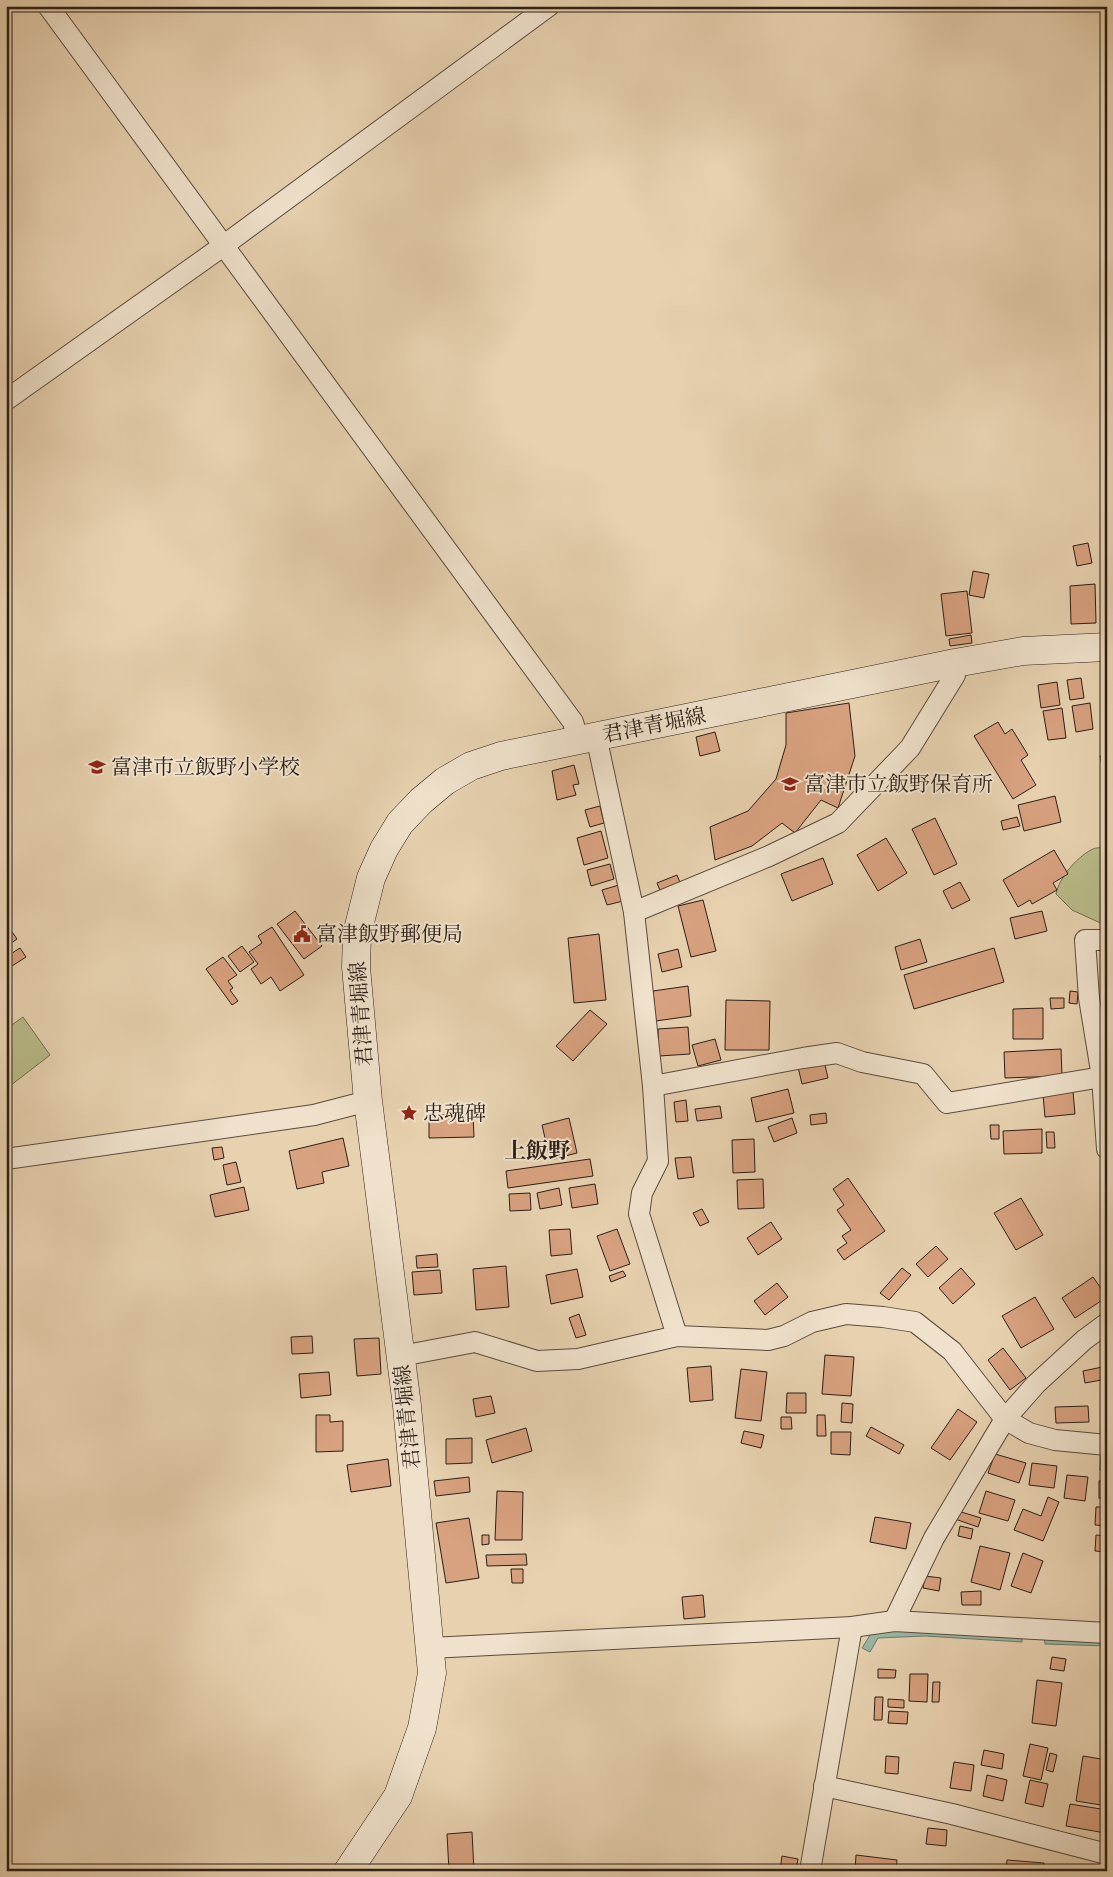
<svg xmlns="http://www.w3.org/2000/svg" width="1113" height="1877" viewBox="0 0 1113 1877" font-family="'Sorts Mill Goudy','Noto Serif JP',serif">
	<rect width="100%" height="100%" fill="#e7d1af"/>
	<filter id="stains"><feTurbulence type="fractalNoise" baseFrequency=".004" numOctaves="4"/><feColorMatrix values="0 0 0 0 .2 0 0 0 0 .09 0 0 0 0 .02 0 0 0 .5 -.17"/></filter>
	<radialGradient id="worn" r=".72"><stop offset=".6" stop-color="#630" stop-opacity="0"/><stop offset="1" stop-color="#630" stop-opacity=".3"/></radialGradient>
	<g fill="#b8ba88" stroke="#726c50">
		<path d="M 1107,847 L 1107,926 L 1072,910 L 1056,894 C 1059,878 1076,858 1091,850 C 1095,847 1102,848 1107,847 Z"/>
		<polygon points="23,1017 50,1055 6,1089 6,1029"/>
	</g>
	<g fill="#98b8a5" stroke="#6c7a6c">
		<polygon points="922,1629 1022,1634 1022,1642 925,1636 878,1638 870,1652 862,1648 872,1632"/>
		<polygon points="1044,1634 1107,1637 1107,1646 1045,1644"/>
	</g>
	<g fill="#d8a17f" stroke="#2b1e17">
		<polygon points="1088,543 1092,563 1077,566 1073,546"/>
		<polygon points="973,571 989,574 984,598 969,595"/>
		<polygon points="1095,584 1096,623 1071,624 1070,586"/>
		<polygon points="967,591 972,633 946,636 941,594"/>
		<polygon points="971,635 972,643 950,646 949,639"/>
		<polygon points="1081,678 1084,698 1070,700 1067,680"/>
		<polygon points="1057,682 1060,705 1041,708 1038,685"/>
		<polygon points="849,703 855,756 838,808 821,800 795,833 782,823 752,846 715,860 710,827 748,811 776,779 786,745 786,713"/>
		<polygon points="1090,703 1093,729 1076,732 1072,706"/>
		<polygon points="1062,708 1066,738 1048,740 1043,711"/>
		<polygon points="998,722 1005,734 1012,729 1028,755 1021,760 1036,785 1013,799 974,736"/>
		<polygon points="715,732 720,751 700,756 696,737"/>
		<polygon points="1107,755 1107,770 1103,771 1100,756"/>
		<polygon points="574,765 579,784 573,785 576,795 557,800 552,771"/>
		<polygon points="1055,796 1061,822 1024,831 1018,805"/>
		<polygon points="600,806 604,823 590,827 585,810"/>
		<polygon points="1017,817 1020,826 1003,830 1001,821"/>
		<polygon points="935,818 957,864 934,875 912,829"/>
		<polygon points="601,831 608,858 584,865 577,838"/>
		<polygon points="886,838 907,873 878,891 857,855"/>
		<polygon points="1054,850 1068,874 1053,883 1057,890 1032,904 1030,900 1018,907 1003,880"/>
		<polygon points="823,858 833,884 792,901 781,874"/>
		<polygon points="610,864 614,879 591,886 587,870"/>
		<polygon points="677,875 681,885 661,893 657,883"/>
		<polygon points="960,882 970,900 952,909 943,891"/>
		<polygon points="619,885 623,901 607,905 602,890"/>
		<polygon points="703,900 716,951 691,957 678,906"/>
		<polygon points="295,911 322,946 304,959 277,924"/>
		<polygon points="1042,911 1047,931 1015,939 1010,918"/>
		<polygon points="6,923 17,939 6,947"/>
		<polygon points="272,927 304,975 280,991 271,977 261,984 251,969 258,964 249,952 262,943 258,936"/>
		<polygon points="599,934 606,1000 574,1003 568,938"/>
		<polygon points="920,939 927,962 901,970 895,947"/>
		<polygon points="242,946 254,962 240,972 228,956"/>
		<polygon points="20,948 26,957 12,966 6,957"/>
		<polygon points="994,948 1004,982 914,1009 904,975"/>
		<polygon points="678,949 682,967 662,972 658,954"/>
		<polygon points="223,957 237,975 228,981 233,988 230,990 238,1001 232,1005 206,969"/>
		<polygon points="688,986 691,1016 656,1021 653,991"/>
		<polygon points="1070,991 1078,992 1077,1004 1069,1003"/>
		<polygon points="1050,998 1064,998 1064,1008 1051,1009"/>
		<polygon points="726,1000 770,1001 769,1050 725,1050"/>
		<polygon points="1043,1008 1043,1039 1013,1039 1013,1009"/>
		<polygon points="590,1010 607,1024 573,1061 556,1046"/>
		<polygon points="688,1027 690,1054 659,1056 658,1029"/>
		<polygon points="715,1039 721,1060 698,1066 692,1045"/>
		<polygon points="1061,1049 1062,1076 1005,1078 1004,1052"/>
		<polygon points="824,1061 828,1078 802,1084 798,1067"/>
		<polygon points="788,1089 794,1113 756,1122 751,1098"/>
		<polygon points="1073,1092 1075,1114 1045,1117 1043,1095"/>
		<polygon points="686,1100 688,1121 676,1122 674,1102"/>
		<polygon points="720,1106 722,1118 697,1121 695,1109"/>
		<polygon points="826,1113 827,1123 811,1125 810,1115"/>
		<polygon points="473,1114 474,1137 429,1138 429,1115"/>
		<polygon points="569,1118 577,1153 550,1160 542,1125"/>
		<polygon points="792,1118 797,1133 774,1142 768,1127"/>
		<polygon points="990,1125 999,1125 999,1139 991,1139"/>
		<polygon points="1042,1129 1042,1153 1004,1154 1003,1131"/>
		<polygon points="1046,1132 1054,1132 1055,1148 1047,1148"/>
		<polygon points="343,1138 349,1166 322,1172 324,1183 297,1189 289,1151"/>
		<polygon points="754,1139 755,1172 733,1173 732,1140"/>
		<polygon points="222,1147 224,1158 214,1160 212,1148"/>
		<polygon points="691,1157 694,1177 678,1179 675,1158"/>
		<polygon points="590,1159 593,1176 508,1188 506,1171"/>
		<polygon points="236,1162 241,1182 227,1185 223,1165"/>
		<polygon points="848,1178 885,1231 844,1260 837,1250 847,1243 842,1236 851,1230 837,1210 844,1205 833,1189"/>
		<polygon points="763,1179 764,1208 738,1209 737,1180"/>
		<polygon points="595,1184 598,1204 572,1208 569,1188"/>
		<polygon points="244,1187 249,1210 215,1217 210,1195"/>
		<polygon points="559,1188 562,1205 540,1209 537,1193"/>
		<polygon points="530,1193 531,1210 510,1211 509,1194"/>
		<polygon points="1021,1198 1043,1235 1016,1250 994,1213"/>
		<polygon points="702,1209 709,1222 700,1226 693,1213"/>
		<polygon points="771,1222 782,1239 758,1255 747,1238"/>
		<polygon points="570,1229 572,1254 551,1256 549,1230"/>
		<polygon points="617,1229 630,1264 610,1271 597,1236"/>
		<polygon points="936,1246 948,1259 928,1277 916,1264"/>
		<polygon points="437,1254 438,1267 417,1268 416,1256"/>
		<polygon points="506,1266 509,1307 476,1310 473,1269"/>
		<polygon points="902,1268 911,1275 889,1300 880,1293"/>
		<polygon points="961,1268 975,1284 953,1304 939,1288"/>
		<polygon points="577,1269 583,1297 551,1304 546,1275"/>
		<polygon points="440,1270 442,1293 414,1295 412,1272"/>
		<polygon points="623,1271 626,1276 611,1282 609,1276"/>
		<polygon points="1093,1277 1107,1297 1075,1318 1062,1298"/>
		<polygon points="777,1283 788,1297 765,1315 754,1301"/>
		<polygon points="1035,1297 1054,1329 1021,1348 1002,1316"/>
		<polygon points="579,1314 586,1335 576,1338 569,1318"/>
		<polygon points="312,1336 313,1353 292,1354 291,1337"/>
		<polygon points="379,1338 381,1374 357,1376 354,1339"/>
		<polygon points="1003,1348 1026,1378 1010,1390 988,1360"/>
		<polygon points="825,1355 854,1357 851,1396 822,1394"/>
		<polygon points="711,1366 713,1400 690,1402 687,1368"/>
		<polygon points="1107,1366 1107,1379 1085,1383 1083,1371"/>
		<polygon points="741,1369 767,1372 761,1421 735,1418"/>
		<polygon points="329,1372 331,1395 301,1398 299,1374"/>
		<polygon points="787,1393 806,1393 806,1413 786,1413"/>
		<polygon points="491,1396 495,1413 476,1417 473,1399"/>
		<polygon points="842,1403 853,1404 852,1423 841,1422"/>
		<polygon points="1088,1406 1089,1422 1056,1423 1055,1407"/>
		<polygon points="958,1409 977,1422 950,1460 931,1448"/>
		<polygon points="316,1415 330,1415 330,1422 343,1421 343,1451 316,1452"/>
		<polygon points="817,1415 825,1415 826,1436 817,1436"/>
		<polygon points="781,1417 791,1417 792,1429 781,1429"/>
		<polygon points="871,1427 904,1445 899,1454 866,1436"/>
		<polygon points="526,1428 532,1451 492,1463 486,1440"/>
		<polygon points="744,1431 764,1435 761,1448 741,1443"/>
		<polygon points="831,1432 851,1432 850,1455 831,1454"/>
		<polygon points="472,1438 472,1463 446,1464 446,1439"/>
		<polygon points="1101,1451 1107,1452 1107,1471 1100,1470"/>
		<polygon points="995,1454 1026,1463 1019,1483 988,1473"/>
		<polygon points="388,1459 391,1486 351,1492 347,1465"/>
		<polygon points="1032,1463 1057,1466 1054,1488 1029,1485"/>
		<polygon points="1067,1475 1088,1477 1085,1501 1064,1498"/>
		<polygon points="469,1477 470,1492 436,1496 434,1481"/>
		<rect x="1099" y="1481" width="8" height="17"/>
		<polygon points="497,1491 523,1492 522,1540 495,1540"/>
		<polygon points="986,1491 1015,1500 1008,1521 979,1513"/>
		<polygon points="1048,1497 1059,1502 1043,1541 1014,1530 1023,1509 1041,1516"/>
		<polygon points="1096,1507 1107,1507 1107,1526 1095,1525"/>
		<polygon points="958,1511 981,1518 978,1527 955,1519"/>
		<polygon points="875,1517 911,1523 906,1549 870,1542"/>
		<polygon points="469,1518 479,1578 446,1583 436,1523"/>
		<polygon points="960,1526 973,1529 971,1539 958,1536"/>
		<polygon points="482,1535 489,1535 489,1544 482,1545"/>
		<polygon points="1096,1535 1107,1536 1107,1552 1095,1551"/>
		<polygon points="980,1546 1010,1553 1000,1590 971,1582"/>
		<polygon points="1023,1553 1043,1561 1031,1593 1011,1586"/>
		<polygon points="526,1554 527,1565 487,1566 486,1555"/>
		<polygon points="511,1569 523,1569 523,1583 512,1583"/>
		<polygon points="925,1576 941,1578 939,1591 923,1588"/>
		<polygon points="981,1591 981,1605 962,1605 961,1592"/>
		<polygon points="703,1595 705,1617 684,1619 682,1597"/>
		<polygon points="1052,1657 1066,1659 1064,1671 1050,1669"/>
		<polygon points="878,1669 896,1670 895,1678 878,1678"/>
		<polygon points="910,1674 928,1674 927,1702 909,1701"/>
		<polygon points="1037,1680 1062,1683 1056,1726 1032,1723"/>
		<polygon points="933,1682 940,1682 939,1702 932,1702"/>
		<polygon points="875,1697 883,1697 882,1720 874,1720"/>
		<polygon points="888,1699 904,1700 904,1708 888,1707"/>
		<polygon points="889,1711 908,1712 907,1724 888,1723"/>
		<polygon points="1030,1744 1048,1748 1041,1780 1023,1776"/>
		<polygon points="984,1750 1004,1754 1002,1769 981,1765"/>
		<polygon points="1050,1753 1057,1755 1053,1772 1046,1770"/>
		<polygon points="886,1756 899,1757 898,1774 885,1773"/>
		<polygon points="1083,1756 1107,1760 1107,1806 1076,1801"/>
		<polygon points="954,1762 974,1765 971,1791 950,1788"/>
		<polygon points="987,1775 1007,1780 1003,1801 983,1796"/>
		<polygon points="1030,1780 1048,1784 1043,1807 1025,1803"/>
		<polygon points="1070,1804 1107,1810 1105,1833 1066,1826"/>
		<polygon points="928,1828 947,1830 946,1846 926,1844"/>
		<polygon points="472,1832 474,1871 449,1871 447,1834"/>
		<polygon points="856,1855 897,1860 896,1871 855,1871"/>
		<polygon points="782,1856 798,1859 796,1871 780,1871"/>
		<polygon points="1007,1860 1044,1863 1043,1871 1006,1871"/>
		<polygon points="911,1866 937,1869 936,1871 910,1871"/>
	</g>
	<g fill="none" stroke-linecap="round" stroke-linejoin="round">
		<g stroke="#5a4b3d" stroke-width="22">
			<g id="street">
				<polyline points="48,6 573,722 578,740"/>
				<polyline points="6,400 223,246 549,6"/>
				<polyline points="596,736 634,912 653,1086 658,1161 642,1193 639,1214 677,1336"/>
				<polyline points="634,912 769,856 838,823 910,748 955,675 955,663"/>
				<polyline points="1107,940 1085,940 1089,998 1102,1077 1107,1149"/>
				<polyline points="653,1086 803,1058 837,1053 862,1062 923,1074 947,1103 1102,1077"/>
				<polyline points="6,1159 314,1115 368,1101"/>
				<polyline points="401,1356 475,1342 537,1361 578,1359 677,1336 768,1340 784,1336 812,1322 846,1314 883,1317 915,1322 952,1351 1005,1419 1029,1433 1055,1440 1107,1445"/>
				<polyline points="894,1621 934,1538 1005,1419 1036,1384 1084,1340 1107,1323"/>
				<polyline points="430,1648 852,1627 894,1621 1107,1633"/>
				<polyline points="824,1786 952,1814 1107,1854"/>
				<polyline points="810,1871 852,1627"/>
			</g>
		</g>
		<g stroke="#2b1e17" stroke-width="29">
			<polyline id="secondary" points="348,1871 398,1796 422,1728 432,1673 407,1406 368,1101 356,967 357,934 371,878 384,849 400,823 421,801 445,781 471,766 501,756 955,663 1023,651 1107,647"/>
		</g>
		<use href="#street" stroke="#efe1cb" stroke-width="20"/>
		<use href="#secondary" stroke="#efe1cb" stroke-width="28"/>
	</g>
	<defs>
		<g id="school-bare" transform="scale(1.35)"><path d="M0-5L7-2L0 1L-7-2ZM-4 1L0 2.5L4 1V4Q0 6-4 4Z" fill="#8f2418" stroke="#efe1cb" stroke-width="2.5" paint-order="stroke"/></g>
		<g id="civic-bare" transform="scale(1.35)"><path d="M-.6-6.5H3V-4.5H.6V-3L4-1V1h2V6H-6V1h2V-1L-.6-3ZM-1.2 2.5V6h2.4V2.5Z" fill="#8f2418" stroke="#efe1cb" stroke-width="2.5" paint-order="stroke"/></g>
		<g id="sight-bare" transform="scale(1.35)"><path d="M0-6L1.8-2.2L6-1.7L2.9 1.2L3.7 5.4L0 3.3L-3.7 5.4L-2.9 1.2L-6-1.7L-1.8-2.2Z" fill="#8f2418" stroke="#efe1cb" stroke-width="2.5" paint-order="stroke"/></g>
	</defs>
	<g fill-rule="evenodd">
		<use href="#school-bare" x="97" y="767"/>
		<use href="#school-bare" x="790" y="784"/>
		<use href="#civic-bare" x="302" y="934"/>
		<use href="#sight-bare" x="409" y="1113"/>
	</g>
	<g text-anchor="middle" stroke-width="4" stroke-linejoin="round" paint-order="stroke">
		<g font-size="21" fill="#2b1e17" stroke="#efe1cb">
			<text transform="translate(654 725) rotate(-11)" y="7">君津青堀線</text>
			<text transform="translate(361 1014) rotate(-94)" y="7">君津青堀線</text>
			<text transform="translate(407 1417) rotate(-96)" y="7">君津青堀線</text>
		</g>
		<g font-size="21" fill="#2b1e17" stroke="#efe1cb" text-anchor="start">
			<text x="111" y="774">富津市立飯野小学校</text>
			<text x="804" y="791">富津市立飯野保育所</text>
			<text x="316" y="941">富津飯野郵便局</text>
			<text x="423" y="1120">忠魂碑</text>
		</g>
		<g font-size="22" font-weight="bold" fill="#2b1e17" stroke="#efe1cb">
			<text x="537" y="1158">上飯野</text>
		</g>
	</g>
	<rect width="1113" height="1877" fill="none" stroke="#e7d1af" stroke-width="25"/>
	<rect x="8" y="8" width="1098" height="1862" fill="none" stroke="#2b1e17" stroke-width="2.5"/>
	<rect x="12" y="12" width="1088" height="1852" fill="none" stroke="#2b1e17"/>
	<rect width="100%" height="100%" filter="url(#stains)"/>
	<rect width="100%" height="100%" fill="url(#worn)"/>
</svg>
